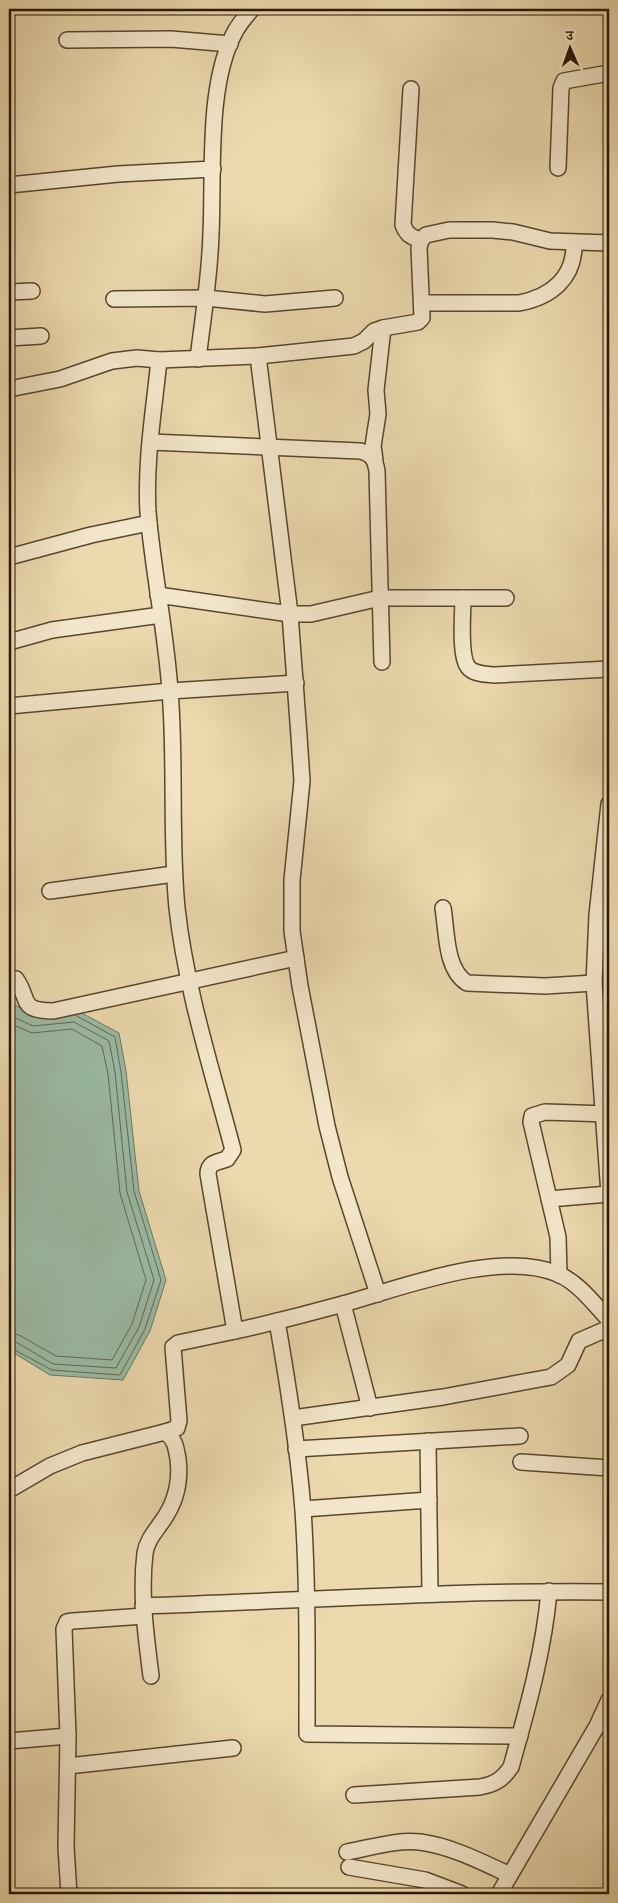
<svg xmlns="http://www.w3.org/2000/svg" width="618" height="1903" viewBox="0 0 618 1903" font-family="'IM FELL French Canon','Noto Serif Devanagari',serif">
	<rect width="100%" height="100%" fill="#ecd9ae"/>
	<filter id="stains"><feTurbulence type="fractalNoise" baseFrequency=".004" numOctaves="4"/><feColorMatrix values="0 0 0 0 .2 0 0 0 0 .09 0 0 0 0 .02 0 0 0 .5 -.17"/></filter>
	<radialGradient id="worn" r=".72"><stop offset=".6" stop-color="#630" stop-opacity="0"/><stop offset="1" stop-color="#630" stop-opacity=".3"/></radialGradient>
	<polygon fill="#9abba5" stroke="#6c7963" points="9,1002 34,1015 76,1010 119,1033 126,1071 139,1191 166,1280 150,1331 123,1380 50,1375 9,1350"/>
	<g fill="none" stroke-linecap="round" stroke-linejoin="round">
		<g stroke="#606852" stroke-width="1">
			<polyline points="9,1015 33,1026 74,1022 109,1041 115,1072 127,1192 154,1280 139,1327 116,1368 53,1364 16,1342 9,1340"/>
			<polyline points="9,1023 32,1033 72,1029 102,1046 108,1074 120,1193 146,1280 132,1324 112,1360 56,1356 19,1335 9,1333"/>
			<polyline points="9,1347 52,1370 120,1375 145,1329 161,1280 134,1191 121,1072 115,1037 75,1015"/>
		</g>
		<g stroke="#58472c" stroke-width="18">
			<g id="street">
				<polyline points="67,40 171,39 230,44"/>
				<path d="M 411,89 L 403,225 C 407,235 411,237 421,240"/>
				<polyline points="558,168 561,88 564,81 609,73"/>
				<polyline points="9,185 118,174 213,169"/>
				<polyline points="9,292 32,291"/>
				<polyline points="114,299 206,298 265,304 335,298"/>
				<path d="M 423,303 L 519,303 C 551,297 575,278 574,243"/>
				<polyline points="9,338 41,336"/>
				<polyline points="258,356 290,614 299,736 302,781 292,880 292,931 300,986 327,1126 340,1177 378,1294"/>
				<path d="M 198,359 C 203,317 210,275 211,233 C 214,173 206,83 236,30 C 240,23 246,16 252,9"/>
				<path d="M 159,360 C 154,410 145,462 148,512 C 153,572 166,631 170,691 C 176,764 170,836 177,908 C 186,990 212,1070 233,1150 L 227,1159 C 218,1162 208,1162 208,1174 L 235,1331 C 271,1323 307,1314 343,1304 C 401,1288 500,1249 558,1274 C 579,1283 594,1304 609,1320"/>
				<polyline points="9,389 60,379 112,361 137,358 159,360 258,356 354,346 364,341 374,331 383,328 418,322 422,318 419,248 421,240 426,235 449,230 492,230 513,232 550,241 609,243"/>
				<path d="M 151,442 L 360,451 C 372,454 375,459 377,471 L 382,662"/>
				<polyline points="375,460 373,446 378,414 376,390 383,328"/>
				<polyline points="9,557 91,535 149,523"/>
				<polyline points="158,595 290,614 311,614 380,598 506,598"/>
				<path d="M 463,598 C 463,614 459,655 468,667 C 473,674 485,674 494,675 L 609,669"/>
				<polyline points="9,642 52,630 161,615"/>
				<polyline points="9,706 170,691 296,683"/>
				<polyline points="50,891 174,874"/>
				<path d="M 443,908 C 447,932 445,969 467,983 L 545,986 L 594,983"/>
				<path d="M 9,978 L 16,979 C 31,1001 18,1010 53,1011 L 296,958"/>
				<polyline points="609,1194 594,983 597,915 609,804"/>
				<polyline points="549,1199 609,1194"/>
				<polyline points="559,1275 558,1237 531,1122 532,1116 545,1112 609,1114"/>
				<polyline points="343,1304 370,1408"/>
				<path d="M 277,1321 C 288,1384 298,1446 303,1510 C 308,1585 307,1660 307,1734 L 520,1736"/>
				<polyline points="293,1418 443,1397 551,1377 568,1365 579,1341 609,1328"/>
				<polyline points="165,1432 177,1428 179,1421 173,1347 178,1343 235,1331"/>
				<polyline points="428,1441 430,1593"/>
				<polyline points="296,1449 520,1436"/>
				<polyline points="521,1462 609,1468"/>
				<path d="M 9,1490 L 50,1466 L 82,1453 L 165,1432 C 175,1439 176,1447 178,1459 C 181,1483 176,1503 161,1523 C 154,1533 147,1541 145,1553 C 140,1594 146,1636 151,1676"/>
				<polyline points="303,1509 429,1500"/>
				<path d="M 143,1606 C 298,1601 454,1590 609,1592"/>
				<polyline points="9,1741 68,1736"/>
				<polyline points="68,1766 233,1748"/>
				<path d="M 354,1795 L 480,1787 C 495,1784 502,1780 511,1767 C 527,1710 544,1651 549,1591"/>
				<path d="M 347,1852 C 369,1848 399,1839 420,1842 C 451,1846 482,1862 510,1875"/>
				<polyline points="349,1867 425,1880 462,1894"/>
				<polyline points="69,1894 66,1847 68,1736 64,1629 67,1622 73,1621 144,1616"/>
				<polyline points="499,1894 597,1726 609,1700"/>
			</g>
		</g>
		<use href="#street" stroke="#f3e6ca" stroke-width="15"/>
	</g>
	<rect width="618" height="1903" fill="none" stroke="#ecd9ae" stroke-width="30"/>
	<rect x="10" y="10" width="598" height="1883" fill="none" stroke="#271600" stroke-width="2.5"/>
	<rect x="15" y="15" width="588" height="1873" fill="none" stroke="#271600"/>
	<g transform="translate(570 48) rotate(358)" stroke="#f3e6ca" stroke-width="4" paint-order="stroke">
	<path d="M0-4L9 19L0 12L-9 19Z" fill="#271600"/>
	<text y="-8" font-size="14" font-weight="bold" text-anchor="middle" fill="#271600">उ</text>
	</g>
	<rect width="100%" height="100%" filter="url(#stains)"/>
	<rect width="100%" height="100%" fill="url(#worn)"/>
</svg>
